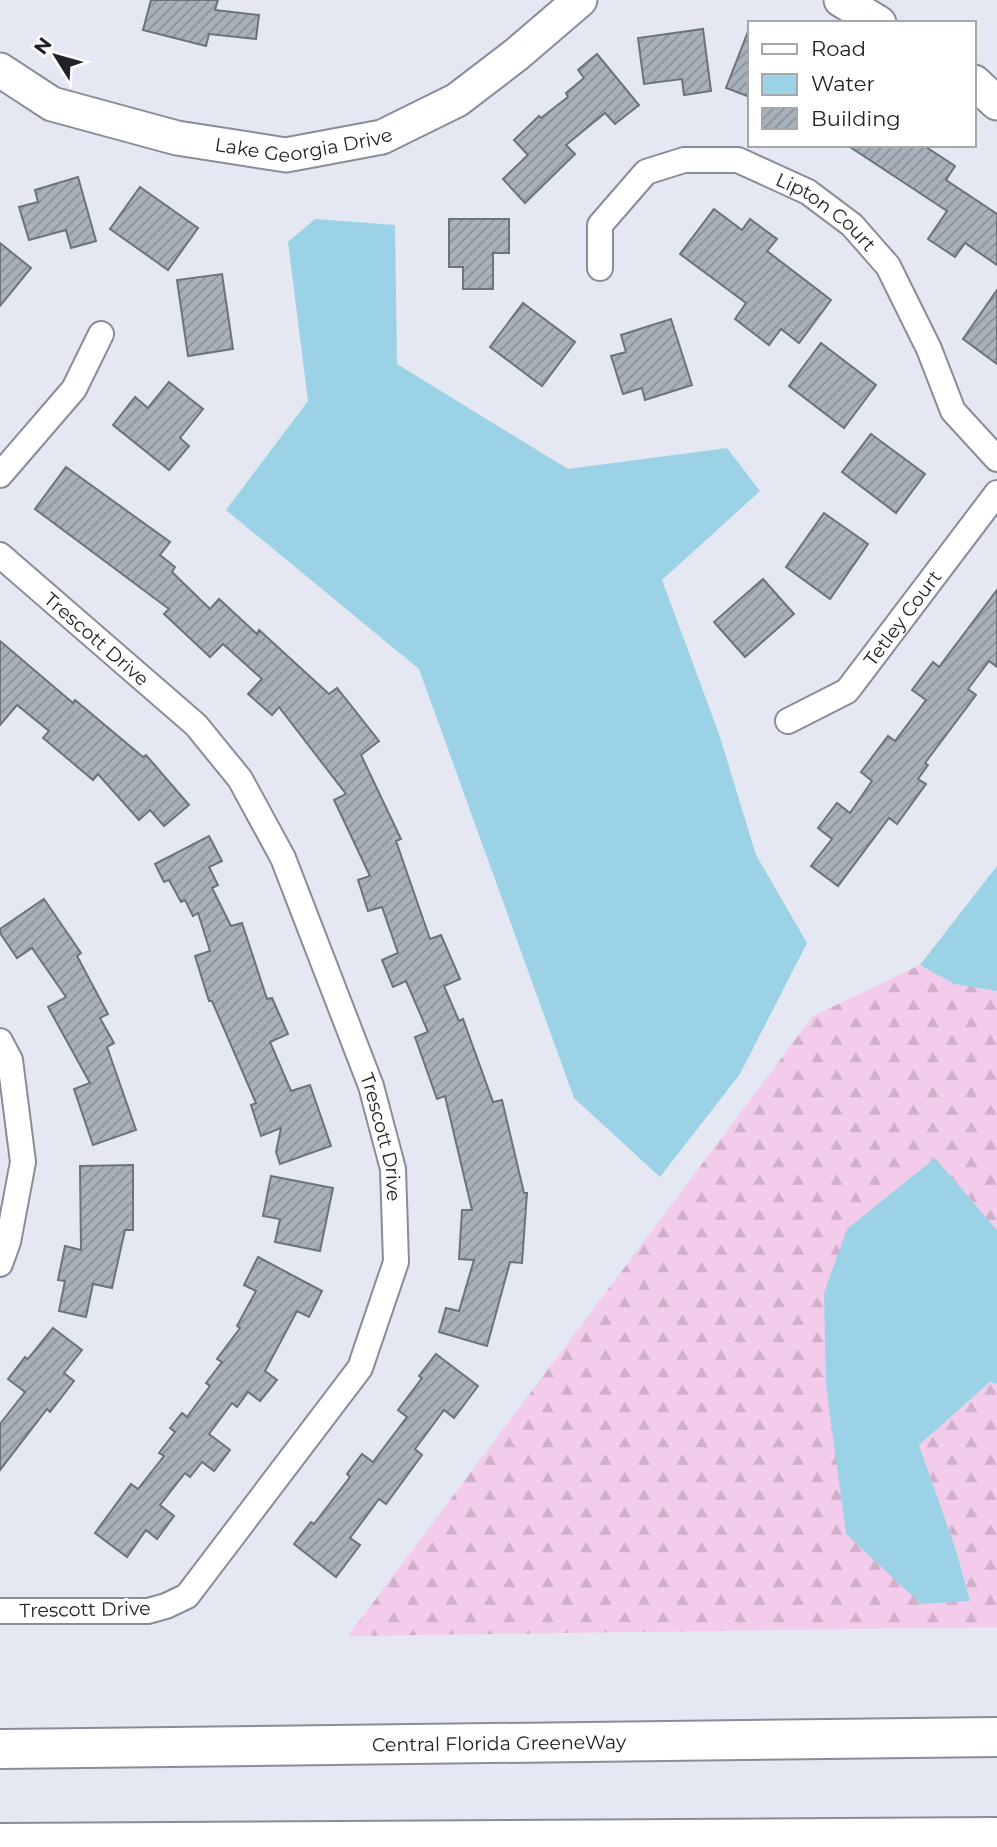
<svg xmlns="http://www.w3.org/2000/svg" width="997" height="1847" viewBox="0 0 997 1847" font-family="Montserrat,sans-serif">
	<defs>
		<pattern id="forest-firs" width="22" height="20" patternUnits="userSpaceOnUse" patternTransform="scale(1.75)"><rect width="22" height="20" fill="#f3cceb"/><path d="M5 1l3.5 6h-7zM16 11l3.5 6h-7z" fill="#d0afc9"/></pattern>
		<pattern id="building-hatch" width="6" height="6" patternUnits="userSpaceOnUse" patternTransform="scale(1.75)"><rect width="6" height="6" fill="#a9b2bb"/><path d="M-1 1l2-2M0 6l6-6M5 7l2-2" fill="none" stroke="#899098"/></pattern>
	</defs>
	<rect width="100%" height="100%" fill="#e5e7f3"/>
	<polygon fill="url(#forest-firs)" points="920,965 954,984 997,991 997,1230 935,1158 847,1229 921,1604 970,1601 956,1550 919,1445 990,1382 997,1384 997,1627 348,1636 813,1016"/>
	<g fill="#9cd2e6">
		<polygon points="315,219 395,225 397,364 568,469 727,448 760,491 662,580 719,734 756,855 807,943 740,1074 660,1177 574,1098 419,669 226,510 308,401 288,242"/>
		<polygon points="997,866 997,991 954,984 920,965"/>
		<polygon points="935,1158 997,1230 997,1384 990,1382 919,1445 956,1550 970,1601 921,1604 846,1534 826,1385 824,1293 847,1229"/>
	</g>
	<g fill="url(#building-hatch)" stroke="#6b737b" stroke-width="2">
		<polygon points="151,0 218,0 215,10 259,15 256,39 209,34 206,46 143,30"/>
		<polygon points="703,29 711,91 684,95 682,79 644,84 638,38"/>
		<polygon points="749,29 750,29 750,97 726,88"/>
		<polygon points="597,54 639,105 615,124 605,113 566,145 575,154 525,203 503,179 528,155 514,140 539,116 541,118 568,97 566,93 584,78 578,70"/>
		<polygon points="847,145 923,145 955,166 946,180 997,214 997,265 965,243 955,257 928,239 947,211"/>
		<polygon points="78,177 96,241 71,248 66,230 29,240 19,207 38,202 35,190"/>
		<polygon points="140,187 198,228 168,270 110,229"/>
		<polygon points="714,209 742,230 750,219 777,239 767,251 831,300 799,343 781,329 769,345 735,319 746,303 680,254"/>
		<polygon points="449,219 509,219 509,253 493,253 493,289 463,289 463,267 449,267"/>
		<polygon points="0,243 31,268 0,306"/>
		<polygon points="222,274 233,349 188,356 177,280"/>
		<polygon points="997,290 997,364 963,339"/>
		<polygon points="523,303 575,342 542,386 490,347"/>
		<polygon points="671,319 692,385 645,400 642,388 623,394 611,356 626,352 621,335"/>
		<polygon points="821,343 876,385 844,428 789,386"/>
		<polygon points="169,382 203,409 180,438 189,446 169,470 113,425 135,397 148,408"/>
		<polygon points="871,434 925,474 896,513 842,472"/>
		<polygon points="66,467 170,542 160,555 175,567 172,572 210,609 219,599 257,634 259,630 329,694 337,688 379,741 361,755 401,839 396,841 430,939 441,935 460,979 444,986 459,1021 463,1019 493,1102 502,1100 524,1193 527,1193 522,1263 510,1262 487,1346 439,1332 446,1308 459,1311 474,1260 459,1259 462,1210 472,1210 445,1096 437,1099 415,1037 428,1032 406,981 393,987 382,960 398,953 382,907 368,911 358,880 370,876 334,800 346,794 279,707 272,715 248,694 262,679 223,644 210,657 164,614 169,609 35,509"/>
		<polygon points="824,513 868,544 830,599 786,567"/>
		<polygon points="763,579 794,614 745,657 714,622"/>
		<polygon points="997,590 997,667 989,661 968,689 976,695 925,763 928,765 918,779 926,784 897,824 889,818 838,886 811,866 832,839 818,828 837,803 850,813 872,781 861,772 888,736 895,741 926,700 912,690 933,662 939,667"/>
		<polygon points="0,641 73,703 75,700 143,757 146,755 189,805 164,826 150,810 139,820 98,774 93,780 43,738 49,731 17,705 0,725"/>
		<polygon points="209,836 222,861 209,867 218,885 212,888 231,926 242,923 267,999 272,998 288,1034 270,1042 291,1091 310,1085 331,1146 280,1164 276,1152 281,1128 261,1136 251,1105 256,1103 212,1001 209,1001 195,956 210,951 198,913 193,916 185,900 181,902 169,880 164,882 155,864"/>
		<polygon points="44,899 81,953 77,956 108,1014 100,1018 114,1043 107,1047 136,1130 93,1145 74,1089 90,1083 48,1007 66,997 32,948 17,958 0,933 0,929"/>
		<polygon points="133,1165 133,1230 125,1230 112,1288 93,1284 86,1317 59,1311 65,1281 58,1280 65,1246 81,1250 80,1166"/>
		<polygon points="271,1176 333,1188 320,1251 275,1242 280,1219 263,1216"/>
		<polygon points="258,1257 322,1291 309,1317 297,1311 265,1371 277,1380 260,1401 248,1392 237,1407 232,1403 209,1434 230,1450 214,1471 202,1462 190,1477 185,1473 160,1505 174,1516 157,1539 146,1530 127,1557 95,1533 131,1484 138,1489 164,1456 159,1453 175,1432 170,1428 182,1413 187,1417 210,1386 206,1383 222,1362 217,1359 240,1328 237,1326 256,1291 244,1285"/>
		<polygon points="53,1328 82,1350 64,1373 74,1381 50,1412 47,1409 0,1470 0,1424 25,1392 8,1379 25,1357 28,1359"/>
		<polygon points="436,1354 478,1386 454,1418 444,1410 415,1449 422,1455 386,1504 379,1499 350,1538 360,1545 336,1577 294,1544 311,1522 314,1524 350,1477 347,1474 362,1454 373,1462 407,1417 398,1410 422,1378 419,1376"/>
	</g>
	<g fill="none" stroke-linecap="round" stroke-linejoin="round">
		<g stroke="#8a8c97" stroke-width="28">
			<g id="street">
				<path id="s1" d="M 600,268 L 600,225 L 646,172 L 684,160 L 738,160 L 808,192 L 852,225 L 888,266 L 929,349 L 953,411 L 997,459"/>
				<polyline points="0,475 74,389 101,334"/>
				<path id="s2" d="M 0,555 L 196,725 L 240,779 L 283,858 L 371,1086 L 393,1169 L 396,1262 L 360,1368 L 187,1596 L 166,1606 L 148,1611 L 0,1611"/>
				<path id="s3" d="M 788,721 L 847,691 L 997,493"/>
				<polyline points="0,1041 10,1060 23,1162 8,1242 0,1264"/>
			</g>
		</g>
		<g stroke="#8a8c97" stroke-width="37">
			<g id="secondary">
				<polyline points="841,0 879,23"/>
				<path id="s4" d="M 0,70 L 52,104 L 177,138 L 286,155 L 382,137 L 457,100 L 517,54 L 580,0"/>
				<polyline points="974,82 997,103"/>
			</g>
		</g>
		<g stroke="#8a8c97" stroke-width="42">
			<g id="highway">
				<path id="s5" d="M 0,1749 L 997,1737"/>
				<polyline points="0,1843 997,1837"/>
			</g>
		</g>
		<use href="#street" stroke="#fff" stroke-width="24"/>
		<use href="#secondary" stroke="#fff" stroke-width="33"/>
		<use href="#highway" stroke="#fff" stroke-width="38"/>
	</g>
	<g text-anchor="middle" stroke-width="6" stroke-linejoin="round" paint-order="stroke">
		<g font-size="19" fill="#212226" stroke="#fff">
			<text dy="7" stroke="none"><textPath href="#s4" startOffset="320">Lake Georgia Drive</textPath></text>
			<text dy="7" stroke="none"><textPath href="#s1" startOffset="310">Lipton Court</textPath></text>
			<text dy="7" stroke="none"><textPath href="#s3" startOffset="158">Tetley Court</textPath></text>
			<text dy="7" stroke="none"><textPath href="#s2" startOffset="128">Trescott Drive</textPath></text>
			<text dy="7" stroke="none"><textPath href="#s2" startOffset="716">Trescott Drive</textPath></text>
			<text transform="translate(85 1609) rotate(-1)" y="7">Trescott Drive</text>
			<text dy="7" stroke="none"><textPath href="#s5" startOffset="499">Central Florida GreeneWay</textPath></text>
		</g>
	</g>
	<rect x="748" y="21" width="228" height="126" fill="#ffffff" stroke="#a6a7a8" stroke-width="2"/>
	<rect x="762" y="44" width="35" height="10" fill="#ffffff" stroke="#a6a7a8" stroke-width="2"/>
	<text x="811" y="56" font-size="21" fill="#212226">Road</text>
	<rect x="762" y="74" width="35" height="21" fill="#9cd2e6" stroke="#a6a7a8" stroke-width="2"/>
	<text x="811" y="91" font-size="21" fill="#212226">Water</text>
	<rect x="762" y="108" width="35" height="21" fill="url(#building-hatch)" stroke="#a6a7a8" stroke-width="2"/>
	<text x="811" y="126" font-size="21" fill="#212226">Building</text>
	<g transform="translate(56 56) rotate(307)" stroke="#ffffff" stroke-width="5" paint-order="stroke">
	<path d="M0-5L12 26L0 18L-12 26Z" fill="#212226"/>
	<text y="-10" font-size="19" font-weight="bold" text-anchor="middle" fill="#212226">N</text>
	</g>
</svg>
